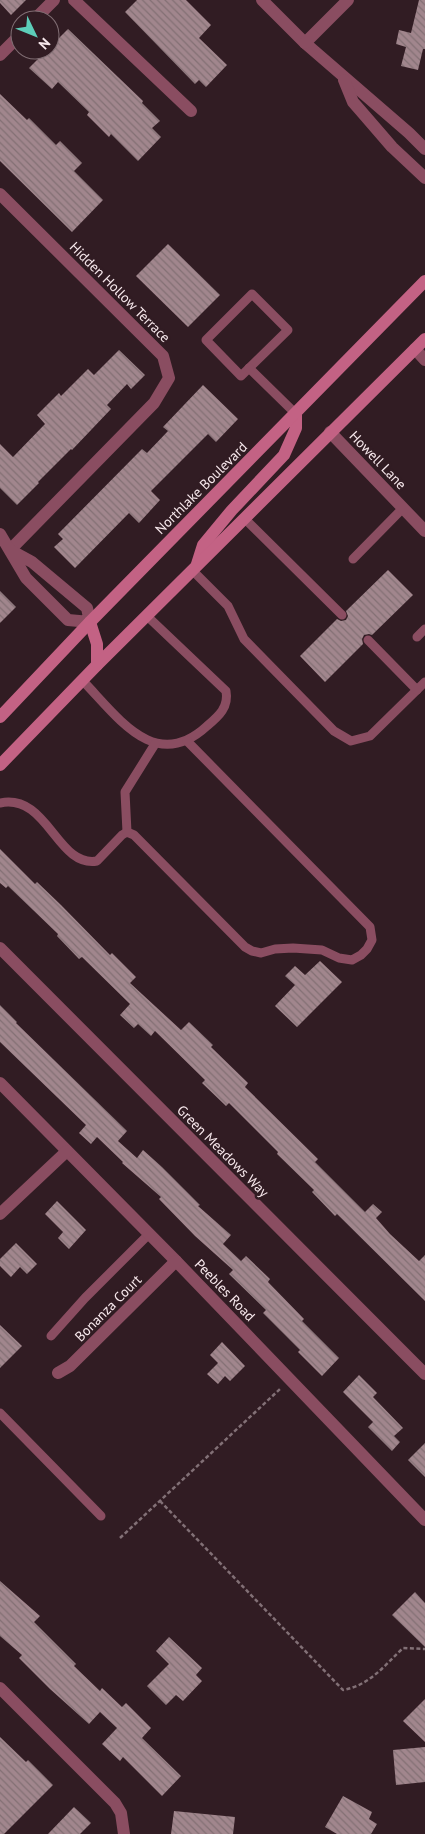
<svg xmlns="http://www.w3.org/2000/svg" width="425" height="1834" viewBox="0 0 425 1834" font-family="'PT Sans',sans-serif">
	<defs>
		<pattern id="building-back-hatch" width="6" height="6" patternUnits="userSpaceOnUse" patternTransform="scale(1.25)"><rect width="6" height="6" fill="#a1868d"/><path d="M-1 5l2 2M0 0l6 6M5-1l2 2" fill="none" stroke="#837074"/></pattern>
	</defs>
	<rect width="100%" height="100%" fill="#311c23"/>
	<g fill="url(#building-back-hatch)">
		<polygon points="0,0 26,0 11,15 0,3"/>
		<polygon points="137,0 186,0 211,25 199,38 227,65 206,87 199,80 195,84 125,12"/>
		<polygon points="419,0 425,0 425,49 423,49 418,70 401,66 406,47 396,44 399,30 411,33"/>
		<polygon points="68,29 143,101 142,103 160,121 152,128 161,137 138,161 111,134 109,137 87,115 89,112 58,82 52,89 29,68 47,50 50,50 50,47"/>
		<polygon points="0,94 27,120 29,118 56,145 60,141 82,163 74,171 103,200 72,232 0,161"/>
		<polygon points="168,244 220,295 188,327 136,276"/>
		<polygon points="119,350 145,375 131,389 127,384 107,405 111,409 72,450 71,449 38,482 39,483 17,505 0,488 0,444 13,457 45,424 37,415 59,393 61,396 88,369 94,375"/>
		<polygon points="203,385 238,419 216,442 208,434 151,491 160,500 139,523 129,513 75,568 54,547 63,539 58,534 142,449 147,453 168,431 163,427"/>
		<polygon points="388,570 413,595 372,635 369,634 364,635 362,639 363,644 325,682 300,656 337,619 341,621 346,620 348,616 346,611"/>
		<polygon points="0,591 16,607 0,623"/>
		<polygon points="0,849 35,884 37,882 61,905 110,955 112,953 136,977 130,983 181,1030 189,1022 213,1045 211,1047 248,1083 245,1087 318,1159 315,1162 365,1212 373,1204 382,1212 376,1218 390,1234 419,1261 425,1255 425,1301 337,1214 335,1216 312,1192 314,1190 277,1154 278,1152 229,1103 226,1106 202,1083 205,1080 155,1031 151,1036 138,1024 134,1028 120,1015 130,1004 82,957 79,959 57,936 58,934 8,886 6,888 0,883"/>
		<polygon points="320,961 342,982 297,1027 275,1006 295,985 285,976 295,966 305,975"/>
		<polygon points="0,1005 17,1022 16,1023 127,1131 118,1141 137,1158 143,1150 162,1167 200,1205 198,1206 231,1235 223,1244 241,1261 246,1256 270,1279 268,1282 304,1319 302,1321 339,1358 322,1376 298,1352 300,1350 263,1313 266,1310 229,1274 233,1270 195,1236 159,1199 161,1197 122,1163 123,1162 97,1137 91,1144 79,1133 86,1125 0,1042"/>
		<polygon points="57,1201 86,1230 69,1249 58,1238 63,1232 45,1214"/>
		<polygon points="16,1243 37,1264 27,1274 20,1267 11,1277 0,1266 0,1259"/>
		<polygon points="0,1325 22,1346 0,1368"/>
		<polygon points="222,1342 245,1366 230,1381 225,1376 218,1384 207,1374 218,1363 210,1355"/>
		<polygon points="359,1375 377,1393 373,1397 403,1428 394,1436 400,1442 392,1451 368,1427 373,1422 343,1392"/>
		<polygon points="425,1443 425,1477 408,1460"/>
		<polygon points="0,1581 40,1616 34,1622 76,1664 74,1666 100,1691 102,1688 122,1707 126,1703 151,1728 142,1738 181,1776 162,1796 123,1757 120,1761 102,1744 117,1728 100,1712 89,1724 50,1689 19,1658 22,1655 0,1636"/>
		<polygon points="415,1592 425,1603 425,1647 392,1615"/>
		<polygon points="169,1637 202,1668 196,1675 202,1681 183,1701 176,1695 166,1705 147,1686 169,1664 156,1651"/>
		<polygon points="425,1699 425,1742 403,1721"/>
		<polygon points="0,1737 26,1762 28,1760 53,1785 4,1834 0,1834"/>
		<polygon points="425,1747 425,1782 396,1785 393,1750"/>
		<polygon points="343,1796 372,1812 369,1819 377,1824 371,1834 337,1834 325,1827"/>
		<polygon points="74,1807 91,1823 80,1834 48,1834"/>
		<polygon points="174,1811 235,1817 233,1834 171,1834"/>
	</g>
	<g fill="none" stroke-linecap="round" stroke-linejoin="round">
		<g stroke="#827076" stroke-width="2.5" stroke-dasharray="4 2.5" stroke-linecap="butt">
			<path d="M 160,1501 L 343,1690 C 370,1685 384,1666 403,1648 L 425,1649"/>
			<polyline points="120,1538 280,1389"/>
		</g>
		<g stroke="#8a4d61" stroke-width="9">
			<polygon points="252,294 288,330 241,376 206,340"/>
			<polyline points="249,368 296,414"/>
			<polyline points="244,518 342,615"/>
			<polyline points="353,559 403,508"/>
			<polyline points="192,570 228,606 244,639 334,731 351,741 370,736 425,682"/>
			<polyline points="417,637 425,629"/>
			<polyline points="368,640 417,690"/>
			<path d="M 82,680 C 118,717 155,774 207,726 C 219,716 229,707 226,691 L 147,616"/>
			<path d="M 0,803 C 48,793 57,868 97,861 L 122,835 L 127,832 L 134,835 L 245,947 L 252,951 L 261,953 L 275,949 L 293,948 L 322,950 L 339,958 L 352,960 L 361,955 L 367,949 L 372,940 L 370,927 L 187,741"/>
			<polyline points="127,832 125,792 155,744"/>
			<polyline points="51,1336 85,1298 149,1234"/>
			<polyline points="0,1413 101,1516"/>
		</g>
		<g stroke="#8a4d61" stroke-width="12">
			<polyline points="74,0 191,111"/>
			<polyline points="262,0 305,43 409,133 425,149"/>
			<polyline points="34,20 54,0"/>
			<polyline points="305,43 348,0"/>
			<polyline points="0,55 20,35"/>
			<polyline points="344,80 353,102 360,110 392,147 425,178"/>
			<polyline points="0,194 163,356 169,378 154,403 10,550"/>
			<polyline points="415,349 425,360"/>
			<polyline points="330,432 425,531"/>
			<polyline points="0,534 26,578 68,620 90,622 87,608 32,562 10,550"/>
			<polyline points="0,948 425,1374"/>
			<polyline points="0,1083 176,1261 425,1520"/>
			<polyline points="0,1214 67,1151"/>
			<polyline points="58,1373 70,1366 176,1261"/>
			<polyline points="0,1688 115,1803 121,1813 124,1834"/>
		</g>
		<g stroke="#c36284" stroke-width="12">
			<polyline points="197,564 203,545 232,510 284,455 296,428 296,414"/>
			<polyline points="90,622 97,644 97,665"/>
			<polyline points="0,717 90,622 425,281"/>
			<polyline points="0,765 97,665 425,339"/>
		</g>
	</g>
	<g text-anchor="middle" stroke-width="5" stroke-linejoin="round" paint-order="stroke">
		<g font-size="14" fill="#f8e9ed" stroke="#311c23">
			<text transform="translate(120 292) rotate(45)" y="5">Hidden Hollow Terrace</text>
			<text transform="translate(378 460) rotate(46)" y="5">Howell Lane</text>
			<text transform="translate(201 488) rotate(-45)" y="5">Northlake Boulevard</text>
			<text transform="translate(223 1151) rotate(45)" y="5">Green Meadows Way</text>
			<text transform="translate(225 1290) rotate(46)" y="5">Peebles Road</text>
			<text transform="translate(108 1308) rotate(-45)" y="5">Bonanza Court</text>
		</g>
	</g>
	<g transform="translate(35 35) rotate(133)"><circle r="24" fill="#311c23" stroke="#816e74"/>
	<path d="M0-4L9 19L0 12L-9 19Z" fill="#5dceb9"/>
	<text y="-8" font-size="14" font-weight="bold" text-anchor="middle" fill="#f8e9ed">N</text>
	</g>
</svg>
